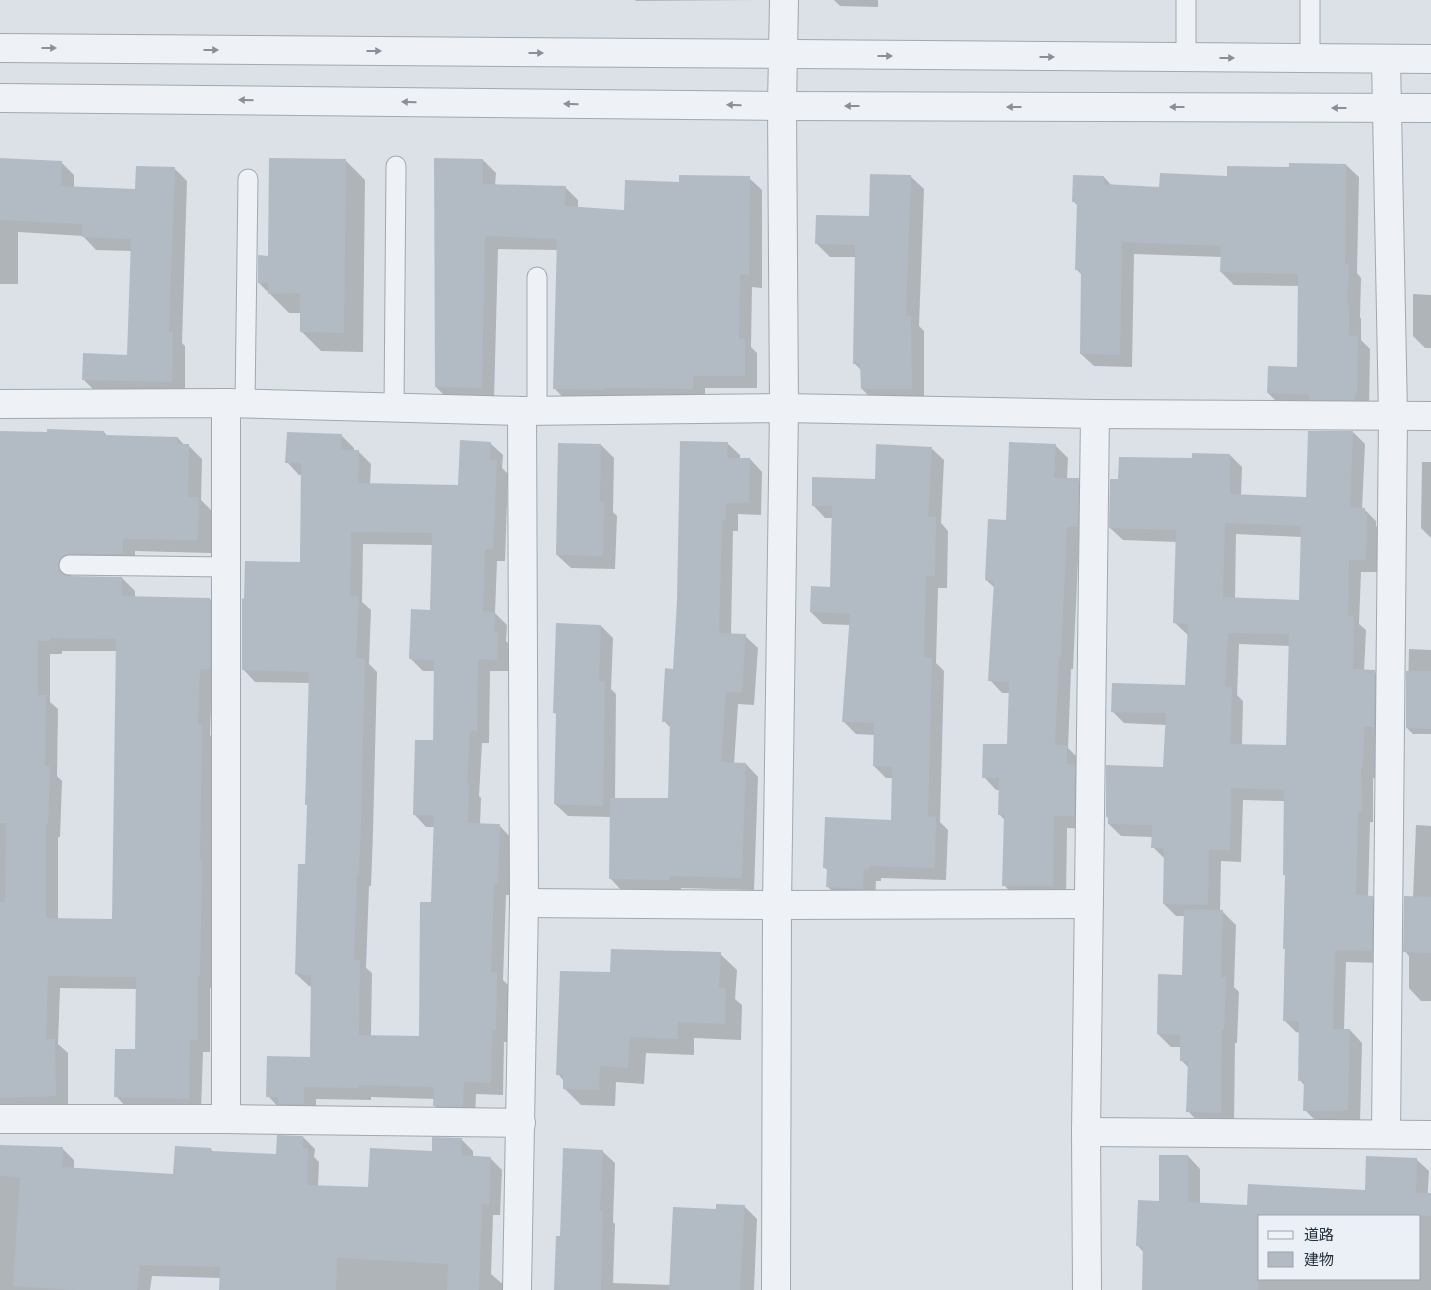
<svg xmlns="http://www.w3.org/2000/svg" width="1431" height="1290" viewBox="0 0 1431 1290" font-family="'Space Grotesk','Noto Sans JP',sans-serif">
	<rect width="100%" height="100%" fill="#dbe1e7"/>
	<g fill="#0003" fill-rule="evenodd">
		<polygon points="635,0 756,0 636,1"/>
		<polygon points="834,0 878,0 878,7 840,6"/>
		<polygon points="0,159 62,163 74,175 74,188 136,190 174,168 187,181 182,343 185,346 185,395 96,392 83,379 128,356 132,251 96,250 83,236 18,232 18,284 0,284"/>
		<polygon points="345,160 365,180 363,352 321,351 301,331 301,313 289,313 259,283 269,257"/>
		<polygon points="483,160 496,173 495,186 566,188 578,200 578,208 625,211 680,183 749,178 762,190 762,288 752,287 751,347 757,353 757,388 705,388 705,401 567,401 555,389 558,250 498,249 494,400 448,399 436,387"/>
		<polygon points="1346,165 1359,177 1357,273 1361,278 1360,317 1361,319 1361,340 1370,349 1369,406 1281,406 1268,393 1298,368 1299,286 1234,285 1221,272 1222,257 1134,254 1132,367 1094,366 1081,354 1082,275 1076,269 1078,206 1074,202 1104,177 1112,186 1161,189 1290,168"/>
		<polygon points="910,176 924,189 919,326 924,331 924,401 875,402 862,389 862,371 854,363 856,257 830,257 817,244 870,218"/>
		<polygon points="1413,294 1431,295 1431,348 1425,348 1413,336"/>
		<path d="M 104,432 L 108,437 L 178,438 L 185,446 L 189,446 L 202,459 L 201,500 L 212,511 L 211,553 L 135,551 L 135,567 L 72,572 L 71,577 L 122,578 L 135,591 L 135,598 L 210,599 L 223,612 L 223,682 L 212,681 L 210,735 L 214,739 L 215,874 L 212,988 L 210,988 L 210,1052 L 203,1052 L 201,1111 L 128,1109 L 116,1096 L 136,1051 L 137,989 L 60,988 L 58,1044 L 68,1053 L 68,1108 L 4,1107 L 0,1104 L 0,433 ZM 62,651 L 117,651 L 113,920 L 58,919 L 58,837 L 60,837 L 62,781 L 57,776 L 58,709 L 50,702 L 50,654 L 62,654 Z"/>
		<path d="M 1353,432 L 1365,444 L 1362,509 L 1364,509 L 1376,521 L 1376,526 L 1378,528 L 1377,572 L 1361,572 L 1359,624 L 1366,630 L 1364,671 L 1374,671 L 1386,683 L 1386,739 L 1376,739 L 1375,778 L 1373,778 L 1373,822 L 1370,822 L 1368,897 L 1372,897 L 1384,909 L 1384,963 L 1346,962 L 1344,1030 L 1350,1030 L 1362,1043 L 1360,1123 L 1317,1122 L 1305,1110 L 1305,1086 L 1300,1080 L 1300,1033 L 1296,1032 L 1284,1020 L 1286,876 L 1285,801 L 1243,800 L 1241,862 L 1221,861 L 1220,912 L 1223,912 L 1236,925 L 1234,987 L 1239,992 L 1237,1043 L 1235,1043 L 1234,1125 L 1201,1125 L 1188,1111 L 1189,1068 L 1181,1060 L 1181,1047 L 1171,1047 L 1158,1034 L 1183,976 L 1185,916 L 1176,916 L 1164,904 L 1165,859 L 1153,847 L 1153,837 L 1121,836 L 1109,824 L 1109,819 L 1107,817 L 1164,768 L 1166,725 L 1124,723 L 1112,711 L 1186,686 L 1188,635 L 1175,623 L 1177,542 L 1123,540 L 1110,528 L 1119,481 L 1193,460 L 1230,455 L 1242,467 L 1241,496 L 1308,498 ZM 1236,534 L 1302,537 L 1300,601 L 1235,599 ZM 1239,644 L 1290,646 L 1287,746 L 1242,745 L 1243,701 L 1237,695 Z"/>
		<path d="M 342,436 L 354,448 L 354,451 L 359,452 L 371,464 L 370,485 L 459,486 L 490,443 L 503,455 L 502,468 L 508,474 L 505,561 L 497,561 L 495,613 L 507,625 L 506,641 L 510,645 L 509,671 L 490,671 L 489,743 L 482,743 L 479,796 L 481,798 L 480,825 L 499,825 L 511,838 L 510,895 L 506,895 L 503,980 L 509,986 L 508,1042 L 504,1042 L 503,1095 L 476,1094 L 475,1119 L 447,1118 L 435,1106 L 435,1099 L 371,1097 L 371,1100 L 316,1099 L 316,1116 L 280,1109 L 268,1096 L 311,1058 L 312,987 L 309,986 L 296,974 L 307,865 L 310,683 L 255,682 L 243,669 L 301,564 L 302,475 L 299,475 L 287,462 ZM 363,544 L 433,545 L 431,611 L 410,658 L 423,671 L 435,671 L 434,742 L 414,814 L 426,827 L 435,827 L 432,904 L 420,1038 L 371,1036 L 372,973 L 366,968 L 369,886 L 371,886 L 373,832 L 377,672 L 369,664 L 371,610 L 362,602 Z"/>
		<polygon points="727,443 740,455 740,459 750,459 762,472 761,515 738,514 738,531 733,531 731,635 745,636 758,648 754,705 738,704 734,764 746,764 758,777 754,890 681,888 681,891 622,891 610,878 611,817 568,816 555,804 557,715 554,712 601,626 613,638 611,689 616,694 615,799 669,799 671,728 664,721"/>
		<polygon points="601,445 614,458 613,512 617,516 615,569 571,568 557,555"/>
		<polygon points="1055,445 1068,458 1067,479 1078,480 1091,492 1090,539 1079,539 1073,669 1071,669 1068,748 1079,759 1086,829 1067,828 1066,898 1016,898 1004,885 1005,820 999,814 999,790 996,790 984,777 1008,745 1010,693 1002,693 990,680 995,588 986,580 1007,521"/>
		<polygon points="931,448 944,460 941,523 948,531 947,588 938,588 936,663 944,671 940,822 948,830 946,880 881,878 881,881 876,881 875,901 840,899 828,887 828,871 824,867 892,821 893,778 886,778 874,766 875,735 856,734 844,722 850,625 823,624 811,612 832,588 833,518 825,518 813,505 877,480"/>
		<polygon points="1422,462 1431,462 1431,538 1421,528"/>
		<polygon points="1409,649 1431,650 1431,734 1413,734 1407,728"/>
		<polygon points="1416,825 1431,826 1431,1001 1421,1001 1409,988 1409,956 1405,951 1413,898"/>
		<polygon points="720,954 737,970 735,999 742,1005 741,1040 694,1038 694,1055 646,1053 644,1084 616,1082 615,1106 581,1105 564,1088 564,1081 558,1074 611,974"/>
		<polygon points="303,1137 315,1149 314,1157 319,1162 318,1187 370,1189 433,1152 461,1139 473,1151 473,1157 490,1158 502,1170 500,1215 493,1215 491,1274 505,1286 505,1290 220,1290 221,1278 152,1276 150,1290 0,1290 0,1146 62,1148 74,1160 74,1169 174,1176 211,1149 214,1153 277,1155"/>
		<polygon points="602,1151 615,1163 613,1222 615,1224 613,1283 671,1285 717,1211 744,1206 757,1219 754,1290 556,1290 562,1238"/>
		<path d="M 1188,1156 L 1200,1169 L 1200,1204 L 1248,1206 L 1367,1191 L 1416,1159 L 1429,1171 L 1427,1205 L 1431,1205 L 1431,1290 L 1143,1290 L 1144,1253 L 1138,1246 L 1160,1202 ZM 1260,1216 L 1420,1216 L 1420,1279 L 1260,1279 Z"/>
	</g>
	<g fill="#b2bbc4" fill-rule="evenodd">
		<polygon points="0,158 62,161 61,186 135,189 136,166 175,167 169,332 173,332 172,382 82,380 83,353 127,355 131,239 82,237 82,224 0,220"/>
		<polygon points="269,158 346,159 344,333 300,332 300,293 268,294 268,283 258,283 258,255 268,256"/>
		<polygon points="434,158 483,159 483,184 566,186 565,206 624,210 625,180 679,182 679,175 750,176 749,275 740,275 739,339 745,339 745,376 693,376 693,389 604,388 604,390 553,389 557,239 485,236 482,388 435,387"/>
		<polygon points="1289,163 1346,164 1345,264 1349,264 1347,305 1349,305 1349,335 1358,336 1357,393 1355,393 1354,400 1309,400 1309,395 1267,393 1268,366 1297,367 1298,274 1220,272 1221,246 1122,242 1120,355 1080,354 1081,270 1075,270 1077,202 1072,202 1073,175 1104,176 1104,184 1159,187 1160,173 1227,176 1227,166 1289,167"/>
		<polygon points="870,174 911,175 906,316 911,316 912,389 861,389 860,363 853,364 855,245 815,244 816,215 869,216"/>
		<path d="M 47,429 L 104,431 L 104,435 L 178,437 L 178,444 L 189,444 L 188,497 L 199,497 L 198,540 L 123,539 L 123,554 L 69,554 L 64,555 L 60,559 L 58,565 L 59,571 L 64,575 L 68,576 L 122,577 L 122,596 L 210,598 L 210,669 L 200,669 L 198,725 L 202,725 L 200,860 L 202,860 L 200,976 L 198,976 L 198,1040 L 190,1040 L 189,1099 L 114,1097 L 115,1049 L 135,1049 L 136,977 L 48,976 L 46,1039 L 55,1039 L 56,1096 L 0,1098 L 0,902 L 5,902 L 6,823 L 0,823 L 0,431 L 47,432 ZM 50,638 L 116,639 L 112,919 L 46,918 L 46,824 L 48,824 L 50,767 L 45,766 L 46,695 L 38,695 L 38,641 L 50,641 Z"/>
		<path d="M 1308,431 L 1353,431 L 1350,507 L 1365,508 L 1365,514 L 1367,514 L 1366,560 L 1349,560 L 1348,616 L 1354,616 L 1353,669 L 1375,670 L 1374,727 L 1364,727 L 1363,767 L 1361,767 L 1362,811 L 1358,811 L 1356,895 L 1373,896 L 1372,951 L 1335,950 L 1333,1029 L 1350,1029 L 1348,1111 L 1303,1111 L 1304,1081 L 1298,1081 L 1299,1021 L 1283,1021 L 1285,949 L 1283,949 L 1285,875 L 1283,875 L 1284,790 L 1231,788 L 1230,850 L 1209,850 L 1208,905 L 1163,904 L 1164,848 L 1151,848 L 1152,825 L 1108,824 L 1108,817 L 1106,817 L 1106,765 L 1163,767 L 1166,713 L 1111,712 L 1112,683 L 1185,685 L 1188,624 L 1173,623 L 1176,530 L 1109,528 L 1110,479 L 1118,479 L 1119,457 L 1192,458 L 1192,453 L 1230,454 L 1230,494 L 1306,497 ZM 1225,523 L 1301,526 L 1299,600 L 1223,597 ZM 1228,633 L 1289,634 L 1286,745 L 1230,744 L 1232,688 L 1225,687 Z"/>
		<path d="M 287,432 L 342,434 L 341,450 L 359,450 L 358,483 L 458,485 L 460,440 L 491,442 L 490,460 L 497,460 L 493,549 L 485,549 L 483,611 L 495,612 L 494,632 L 498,632 L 497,660 L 478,659 L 477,731 L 470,731 L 467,785 L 469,785 L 468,823 L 500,824 L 498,883 L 494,883 L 491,972 L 497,972 L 496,1030 L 492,1030 L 491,1083 L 464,1082 L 463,1107 L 433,1106 L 434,1087 L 359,1085 L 359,1088 L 304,1087 L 304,1104 L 278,1104 L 278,1097 L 266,1097 L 267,1056 L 310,1057 L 311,975 L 295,974 L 298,864 L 305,864 L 307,805 L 305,805 L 309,672 L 242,670 L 242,598 L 244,599 L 245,561 L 300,562 L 301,463 L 285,463 ZM 351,532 L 432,533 L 430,610 L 411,609 L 409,659 L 434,660 L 433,740 L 415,740 L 413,815 L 434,815 L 431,902 L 420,902 L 419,1036 L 359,1035 L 360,960 L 354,960 L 357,874 L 359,874 L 361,819 L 365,659 L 356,658 L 359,596 L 350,596 Z"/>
		<polygon points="680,441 728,442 727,458 750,458 749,503 726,503 726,520 722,520 719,633 746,634 742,693 726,692 721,762 746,763 742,878 669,876 669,880 609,879 610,798 668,798 670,722 662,722 665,668 673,669 677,601"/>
		<polygon points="1009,442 1056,444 1054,478 1079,478 1078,527 1067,527 1061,657 1059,657 1055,745 1067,745 1067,764 1075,765 1074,816 1054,816 1053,886 1002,886 1004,815 998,815 999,778 982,778 983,744 1007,744 1009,682 988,681 994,581 985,580 988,519 1006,520"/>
		<polygon points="558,443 601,444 600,502 604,502 603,556 556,555"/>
		<polygon points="876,444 932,447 928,517 936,517 935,576 926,576 924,657 932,657 928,816 936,817 935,868 869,866 869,869 864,869 863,889 826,887 827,868 823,868 825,817 891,820 892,767 873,766 874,723 842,722 850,614 810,612 811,586 830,587 832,506 812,506 812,477 875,479"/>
		<polygon points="556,623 601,625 599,681 605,681 603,806 554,804 556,713 553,713"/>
		<polygon points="1406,671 1431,671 1431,729 1406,728"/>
		<polygon points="1404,896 1431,897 1431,953 1403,952"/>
		<polygon points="1184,909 1223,910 1221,977 1226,977 1224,1030 1222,1030 1221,1113 1186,1112 1188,1061 1180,1061 1180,1035 1157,1034 1158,974 1182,975"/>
		<polygon points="611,949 721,952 719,987 726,988 725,1024 678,1022 678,1039 630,1037 628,1068 600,1066 599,1090 563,1089 563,1075 556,1075 560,971 610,972"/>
		<polygon points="277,1135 303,1136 303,1148 308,1149 307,1185 368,1187 370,1148 432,1151 432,1137 462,1138 461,1155 491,1157 489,1204 482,1204 479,1290 447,1290 448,1264 337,1258 336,1290 219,1290 220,1267 140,1265 137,1290 77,1290 13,1286 20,1177 0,1176 0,1145 63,1147 62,1167 173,1174 175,1146 211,1148 211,1151 276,1154"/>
		<polygon points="563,1148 603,1150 600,1211 603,1211 601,1290 554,1290 556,1236 560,1236"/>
		<polygon points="1159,1155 1188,1155 1188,1202 1247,1205 1248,1184 1365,1190 1366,1156 1417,1158 1416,1193 1431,1193 1431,1216 1260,1216 1258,1290 1142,1290 1143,1246 1136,1246 1138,1200 1159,1201"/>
		<polygon points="716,1204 745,1205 740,1290 669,1290 673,1207 716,1209"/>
	</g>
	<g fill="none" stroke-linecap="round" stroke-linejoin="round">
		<g stroke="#a0a8b1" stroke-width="21">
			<g id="lane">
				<polyline points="1186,58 1186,0"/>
				<polyline points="1310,59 1310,0"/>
				<polyline points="245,403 248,179"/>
				<polyline points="394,407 396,166"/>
				<polyline points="537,411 537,277"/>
				<polyline points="69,565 226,567"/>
			</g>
		</g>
		<g stroke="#a0a8b1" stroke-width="30">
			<g id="street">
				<polyline points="0,48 1431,59"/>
				<polyline points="0,98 782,106 1431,108"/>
				<polyline points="226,403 226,1119"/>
				<polyline points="0,404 226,403 522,411 784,408 1095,414 1431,416"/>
				<polyline points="524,903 777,905 1089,904"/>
				<polyline points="0,1119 226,1119 521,1123"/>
				<polyline points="1086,1132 1431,1135"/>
				<polyline points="1386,1134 1393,416 1386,59"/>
				<polyline points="517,1290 524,903 522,411"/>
				<polyline points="776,1290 777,905 784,408 782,106 784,0"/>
				<polyline points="1087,1290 1086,1132 1095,414"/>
			</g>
		</g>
		<use href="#lane" stroke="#eef1f5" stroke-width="19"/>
		<use href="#street" stroke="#eef1f5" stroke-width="28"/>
	</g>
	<defs><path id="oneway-solid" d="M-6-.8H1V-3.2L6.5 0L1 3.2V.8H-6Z" transform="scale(1.25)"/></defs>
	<g fill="#89909a">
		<use href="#oneway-solid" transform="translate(49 48)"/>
		<use href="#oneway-solid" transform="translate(211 50)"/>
		<use href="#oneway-solid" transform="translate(374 51)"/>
		<use href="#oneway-solid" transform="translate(536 53)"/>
		<use href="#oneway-solid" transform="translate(885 56)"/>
		<use href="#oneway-solid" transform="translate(1047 57)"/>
		<use href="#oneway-solid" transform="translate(1227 58)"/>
		<use href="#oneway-solid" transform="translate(246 100) rotate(-179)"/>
		<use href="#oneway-solid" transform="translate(409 102) rotate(-179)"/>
		<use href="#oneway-solid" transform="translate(571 104) rotate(-179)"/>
		<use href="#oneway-solid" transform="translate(734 105) rotate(-179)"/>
		<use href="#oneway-solid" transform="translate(852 106) rotate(-180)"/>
		<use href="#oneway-solid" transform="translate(1014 107) rotate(-180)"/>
		<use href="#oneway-solid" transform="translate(1177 107) rotate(-180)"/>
		<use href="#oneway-solid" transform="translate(1339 108) rotate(-180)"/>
	</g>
	<rect x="1258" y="1215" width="162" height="65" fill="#eaf0f5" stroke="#9ba3ac"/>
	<rect x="1268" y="1231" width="25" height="8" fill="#eef1f5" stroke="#9ba3ac"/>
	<text x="1304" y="1240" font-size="15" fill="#24303e">道路</text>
	<rect x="1268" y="1252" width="25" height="15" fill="#b2bbc4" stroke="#9ba3ac"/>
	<text x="1304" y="1265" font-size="15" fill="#24303e">建物</text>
</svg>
